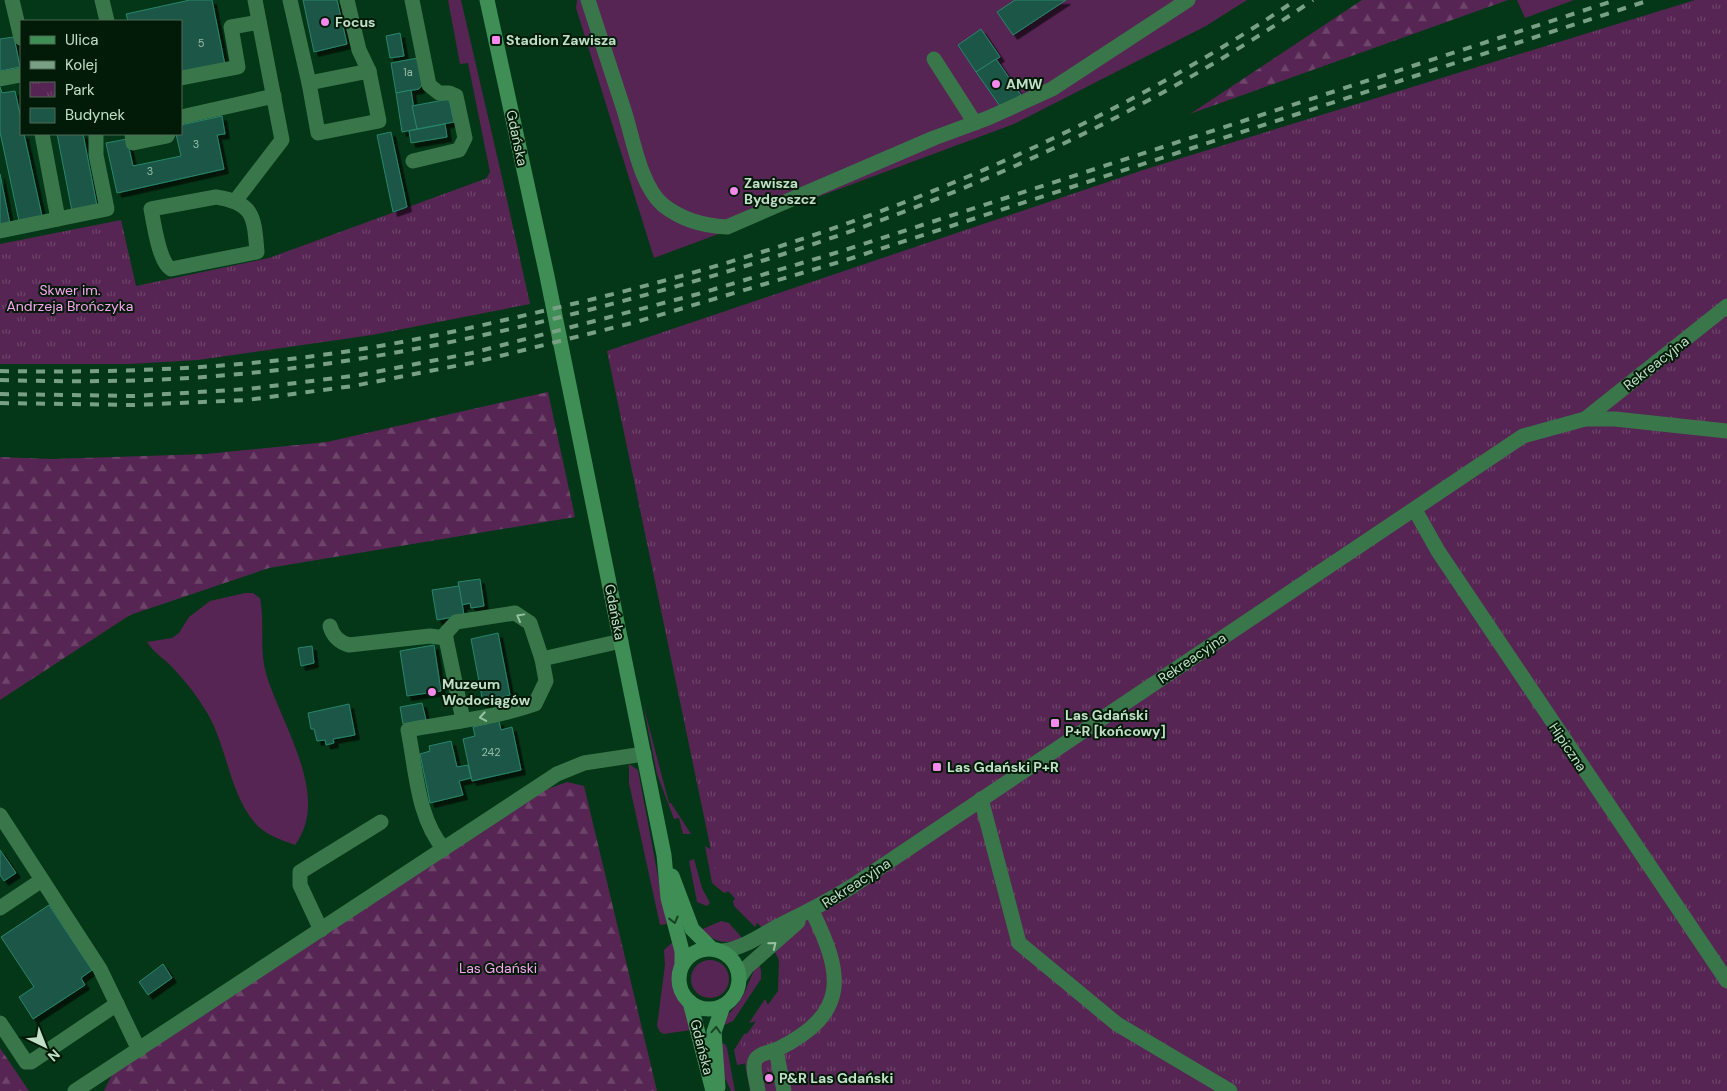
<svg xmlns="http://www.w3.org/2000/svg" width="1727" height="1091" viewBox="0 0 1727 1091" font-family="'DM Sans',sans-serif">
	<defs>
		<pattern id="forest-firs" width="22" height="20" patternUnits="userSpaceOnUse" patternTransform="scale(1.25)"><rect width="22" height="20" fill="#572553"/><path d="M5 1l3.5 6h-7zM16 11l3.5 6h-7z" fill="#6d446a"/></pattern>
		<pattern id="park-tufts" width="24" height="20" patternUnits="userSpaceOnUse" patternTransform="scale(1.25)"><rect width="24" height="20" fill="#572553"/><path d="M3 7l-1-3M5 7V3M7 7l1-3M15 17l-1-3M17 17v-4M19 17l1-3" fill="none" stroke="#6d446a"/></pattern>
		<filter id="shadow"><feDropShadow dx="4.5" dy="4.5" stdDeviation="0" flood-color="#0009"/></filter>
	</defs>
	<rect width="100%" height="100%" fill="#033717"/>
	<g fill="#572553">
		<polygon points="448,0 461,0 501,173 486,179 490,172 468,63 460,64"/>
		<polygon points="577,0 1247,0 1206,26 1014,124 654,258 576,8"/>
		<polygon points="1517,0 1574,0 1525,18"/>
		<path d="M 245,593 L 253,593 L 260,598 C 265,623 259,648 266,673 C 280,723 332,796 295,845 C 282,840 265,835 255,823 C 228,791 228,747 206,711 C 197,696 186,682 174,669 C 165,659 154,653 147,642 L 172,638 L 179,633 L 189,617 L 210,601 Z"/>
		<polygon points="643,704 669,803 671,803 691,834 683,834 679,818 674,819 657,774"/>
		<polygon points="629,764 638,770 667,924 660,925 629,783"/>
		<polygon points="705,846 762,879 724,893 712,883"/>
		<polygon points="694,859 702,888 710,903 707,906 697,902 689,861"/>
		<polygon points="778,882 755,927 734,906 733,901 736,898"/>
		<path d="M 721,921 L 729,923 L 743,939 C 724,945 716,942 700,930 Z"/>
		<polygon points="674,941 676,959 673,983 677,997 685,1008 691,1030 664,1034 660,1032 657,1026 665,965 664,950"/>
		<circle cx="710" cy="979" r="19"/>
		<path d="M 759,964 L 761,970 L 761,979 L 733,1021 L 720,1027 C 725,1014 736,1009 742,997 C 749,986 750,974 759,964 Z"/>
		<polygon points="765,999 769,1007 780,1016 749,1023"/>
		<polygon points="797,1024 748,1063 737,1065 734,1050 744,1034"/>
		<polygon points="720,1043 725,1044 727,1048 735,1091 731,1091 725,1078"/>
	</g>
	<g fill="url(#forest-firs)">
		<polygon points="1362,0 1508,0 1190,114"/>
		<polygon points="548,392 575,517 269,568 130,615 0,700 0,457 51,459 206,454 327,442"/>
		<polygon points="567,782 584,786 657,1091 104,1091 113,1073 539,792"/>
		<polygon points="0,1048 29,1091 0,1091"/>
	</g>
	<g fill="url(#park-tufts)">
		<polygon points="1695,0 1727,0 1727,1091 750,1091 741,1042 778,991 779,960 763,929 717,879 607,351 1146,169"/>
		<polygon points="501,173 530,304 372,335 198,360 129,364 0,364 0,244 121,220 136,286 269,258"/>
	</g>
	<g fill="#1b5646" stroke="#29866d" filter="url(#shadow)">
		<polygon points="190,0 212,0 225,65 181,74 181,21 128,21 126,14"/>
		<polygon points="303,0 337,0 347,44 314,52"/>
		<polygon points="1015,0 1066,0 1013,35 997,12"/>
		<polygon points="981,29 1000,57 976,72 958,45"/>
		<polygon points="400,33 404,56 390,58 386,36"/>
		<polygon points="14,37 20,67 0,71 0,39"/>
		<polygon points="418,58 422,85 419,89 396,93 391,63"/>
		<polygon points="996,59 1021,95 1002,109 976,72"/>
		<polygon points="0,87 2,93 15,91 21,119 21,134 24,134 42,216 19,221 0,132"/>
		<polygon points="411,90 417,129 402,132 396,93"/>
		<polygon points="449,99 454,122 417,129 412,106"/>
		<polygon points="222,116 225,134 217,135 224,169 117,193 106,143 127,139 133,166 181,156 176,134 181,134 181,125"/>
		<polygon points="445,124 447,137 411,143 409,131"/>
		<polygon points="391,132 407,207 393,212 377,135"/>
		<polygon points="57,134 83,134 97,206 72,211"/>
		<polygon points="0,174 10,224 0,226"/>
		<polygon points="480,579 484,606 471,608 470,603 462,605 458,582"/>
		<polygon points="459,586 464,615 437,620 432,590"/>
		<polygon points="498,633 510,695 483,703 471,639"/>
		<polygon points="434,645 441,691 407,696 400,651"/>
		<polygon points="312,646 314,663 301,666 298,648"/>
		<polygon points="422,703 426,720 403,724 400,707"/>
		<polygon points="349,704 355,735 333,739 334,743 326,745 325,740 317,741 314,729 311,729 308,713"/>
		<polygon points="499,721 501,730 512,727 521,770 472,781 463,739 475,736 473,727"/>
		<polygon points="451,741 457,767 468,765 471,778 459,781 463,795 430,803 420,754 430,751 429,746"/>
		<polygon points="0,850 16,873 4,881 0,875"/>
		<polygon points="49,905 92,970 81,978 85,985 33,1019 19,997 34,987 1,937"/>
		<polygon points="163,964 172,978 148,995 139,982"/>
	</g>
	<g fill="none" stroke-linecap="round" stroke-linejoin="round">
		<g stroke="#39774b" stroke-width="15">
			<polyline points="12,0 21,38"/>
			<polyline points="102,0 107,21"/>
			<polyline points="290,0 309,83"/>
			<polyline points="347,0 359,50 369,71"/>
			<polyline points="412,0 429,85 439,93 449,93 456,96 465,138 459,150 413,161"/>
			<path d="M 588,0 C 600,37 612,73 624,110 C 633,138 640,185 663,205 C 682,220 704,226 727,227 L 934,138 L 988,118 L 1052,89 L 1188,0"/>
			<polyline points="934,59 975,123"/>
			<polygon points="369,71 379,121 318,133 309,83"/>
			<polyline points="181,78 238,67 231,27 259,22"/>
			<polyline points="0,79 21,75"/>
			<polyline points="181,117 274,96"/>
			<polyline points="132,134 133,143 167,136 168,134"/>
			<path d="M 216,197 C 254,203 254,216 257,252 L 171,269 C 159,262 154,224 151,209 Z"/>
			<polyline points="236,200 282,140 255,0"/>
			<polyline points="58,219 107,209 96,155 96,134"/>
			<polyline points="0,231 58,219 42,134"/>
			<polyline points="1585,419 1727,306"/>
			<polyline points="1415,510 1438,551 1727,981"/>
			<path d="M 330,626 C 333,637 339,642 349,645 L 430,636 L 446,638"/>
			<polyline points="542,659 621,641"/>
			<polyline points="981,799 1019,943 1117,1024 1230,1091"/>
			<polyline points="0,815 100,969 139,1050"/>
			<path d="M 444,849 C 417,818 416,769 408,730 C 450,722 495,718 535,704 L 546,681 L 542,659 L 530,623 L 515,613 L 456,622 L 445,634 L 463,720"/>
			<polyline points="0,908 42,880"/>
			<polyline points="321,930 300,885 300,872 381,822"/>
			<path d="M 723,951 C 747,947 765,932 786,922 C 809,911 830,900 851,887 L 1523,436 L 1585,419 L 1615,419 L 1727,431"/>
			<polyline points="740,977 747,967 798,922"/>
			<polyline points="0,1023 26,1062 31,1062 117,1004"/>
			<polyline points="776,1050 784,1091"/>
			<polyline points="75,1091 557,774 584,763 644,754"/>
			<path d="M 758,1091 C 757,1082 752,1069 755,1061 C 758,1053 771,1052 778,1049 C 850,1013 843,974 812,911"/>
		</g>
		<g stroke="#3e8e56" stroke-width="15">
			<polyline points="487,0 547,276 664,855 668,898 682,951 682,964"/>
			<polyline points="672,876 692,929 711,948"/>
			<circle cx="709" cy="979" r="30"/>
			<polyline points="690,1002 713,1091"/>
			<polyline points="718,1087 714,1032 723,1006"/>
		</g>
		<g stroke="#79a085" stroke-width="4" stroke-dasharray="9 9" stroke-linecap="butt">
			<path d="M 0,371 C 115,373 229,369 343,352 C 424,340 505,320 585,301 C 837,240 1080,146 1296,0"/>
			<path d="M 0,380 C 72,382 144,382 216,376 C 371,364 524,329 674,287 C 905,222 1114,136 1313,0"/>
			<polyline points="0,394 134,396 248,389 360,375 472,353 698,294 842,251 1616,0"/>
			<polyline points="0,403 134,405 247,400 353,386 476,362 636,322 846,260 1650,0"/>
		</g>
	</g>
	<defs><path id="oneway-chevron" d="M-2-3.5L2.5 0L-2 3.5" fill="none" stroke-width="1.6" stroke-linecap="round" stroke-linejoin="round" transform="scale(1.25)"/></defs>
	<g stroke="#98c0a2">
		<use href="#oneway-chevron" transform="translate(520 617) rotate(-151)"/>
		<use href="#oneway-chevron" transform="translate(483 717) rotate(170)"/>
		<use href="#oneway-chevron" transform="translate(773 945) rotate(-39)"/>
	</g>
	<g stroke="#174324">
		<use href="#oneway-chevron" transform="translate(674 920) rotate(76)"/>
		<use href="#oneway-chevron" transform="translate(716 1030) rotate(-86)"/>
	</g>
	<g fill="#f788ec" stroke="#021b09" stroke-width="2">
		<circle cx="325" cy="22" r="5"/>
		<rect x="491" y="35" width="10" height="10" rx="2.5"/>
		<circle cx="996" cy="84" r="5"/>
		<circle cx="734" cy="191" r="5"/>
		<circle cx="432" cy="692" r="5"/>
		<rect x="1050" y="718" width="10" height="10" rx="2.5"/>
		<rect x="932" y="762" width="10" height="10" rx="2.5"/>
		<circle cx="769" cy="1078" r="5"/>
	</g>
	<g text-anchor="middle" stroke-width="4" stroke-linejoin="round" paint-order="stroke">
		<g font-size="11" fill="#98bea7">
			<text x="201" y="47">5</text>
			<text x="408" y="76">1a</text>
			<text x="196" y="148">3</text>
			<text x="150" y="175">3</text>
			<text x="491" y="756">242</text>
		</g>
		<g font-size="14" font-weight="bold" fill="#c1e0c7" stroke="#021b09" text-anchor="start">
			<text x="335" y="27">Focus</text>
			<text x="506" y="45">Stadion Zawisza</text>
			<text x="1006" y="89">AMW</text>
			<text x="744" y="188">Zawisza<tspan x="744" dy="16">Bydgoszcz</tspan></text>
			<text x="442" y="689">Muzeum<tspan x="442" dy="16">Wodociągów</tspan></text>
			<text x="1065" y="720">Las Gdański<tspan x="1065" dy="16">P+R [końcowy]</tspan></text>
			<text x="947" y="772">Las Gdański P+R</text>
			<text x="779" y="1083">P&amp;R Las Gdański</text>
		</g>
		<g font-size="14" fill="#c1e0c7" stroke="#021b09">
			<text transform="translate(517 138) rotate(78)" y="5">Gdańska</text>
			<text transform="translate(1656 363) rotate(-38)" y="5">Rekreacyjna</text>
			<text transform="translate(615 612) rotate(79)" y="5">Gdańska</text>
			<text transform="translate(1192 658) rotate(-34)" y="5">Rekreacyjna</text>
			<text transform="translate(1568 747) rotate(56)" y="5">Hipiczna</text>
			<text transform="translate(856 883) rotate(-33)" y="5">Rekreacyjna</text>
			<text transform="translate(702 1047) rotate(76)" y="5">Gdańska</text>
		</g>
		<g font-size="14" fill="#fea6f4" stroke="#021b09">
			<text x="70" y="295">Skwer im.<tspan x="70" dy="16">Andrzeja Brończyka</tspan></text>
			<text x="498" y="973">Las Gdański</text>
		</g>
	</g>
	<rect x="20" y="20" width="162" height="115" fill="#021b09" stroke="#4e6a55"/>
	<rect x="30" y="36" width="25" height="8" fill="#3e8e56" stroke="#4e6a55"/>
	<text x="65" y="45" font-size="15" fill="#c1e0c7">Ulica</text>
	<rect x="30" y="61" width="25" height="8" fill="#79a085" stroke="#4e6a55"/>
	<text x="65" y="70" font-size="15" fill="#c1e0c7">Kolej</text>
	<rect x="30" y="82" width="25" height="15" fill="url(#park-tufts)" stroke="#4e6a55"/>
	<text x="65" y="95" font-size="15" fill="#c1e0c7">Park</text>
	<rect x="30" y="108" width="25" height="15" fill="#1b5646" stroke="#4e6a55"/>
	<text x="65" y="120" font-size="15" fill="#c1e0c7">Budynek</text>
	<g transform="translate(45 1046) rotate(137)" stroke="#021b09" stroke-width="4" paint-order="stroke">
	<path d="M0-4L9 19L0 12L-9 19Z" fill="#c1e0c7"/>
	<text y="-8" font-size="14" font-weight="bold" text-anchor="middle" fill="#c1e0c7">N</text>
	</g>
</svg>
